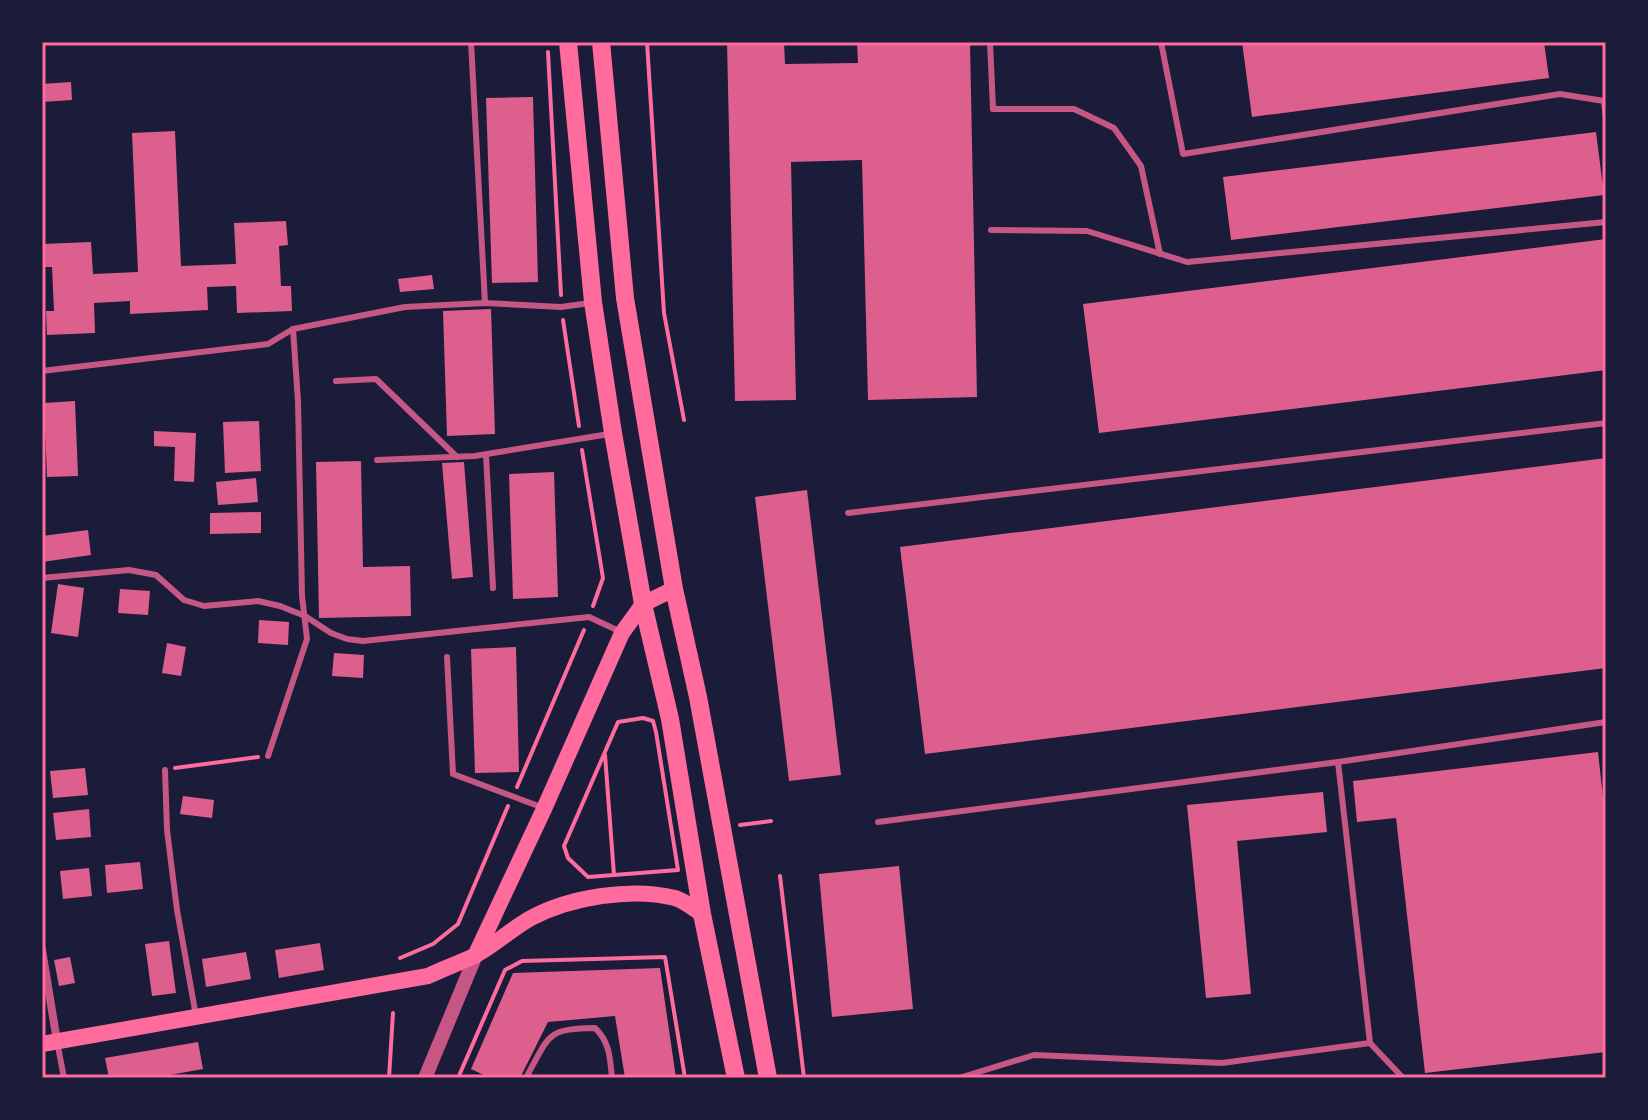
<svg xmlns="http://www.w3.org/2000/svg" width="1648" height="1120" viewBox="0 0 1648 1120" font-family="Commissioner,sans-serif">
	<rect width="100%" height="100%" fill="#1b1b3a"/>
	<g fill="#dd5f8e">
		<polygon points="727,42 784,42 785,64 858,63 857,42 970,42 977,397 868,400 862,160 791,162 796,400 735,401"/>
		<polygon points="1242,42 1544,42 1549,78 1252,117"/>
		<polygon points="71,82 72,100 42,102 42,84"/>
		<polygon points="533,97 538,282 492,283 486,98"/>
		<polygon points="175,131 181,266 236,264 234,223 286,221 288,245 279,246 281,286 291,286 292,311 237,313 236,286 207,287 208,310 130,314 130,301 94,303 95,333 47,335 46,311 54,311 52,267 43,267 42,244 91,242 93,274 138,272 132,133"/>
		<polygon points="1596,132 1604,195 1231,240 1223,177"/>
		<polygon points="1606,239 1606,370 1099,433 1083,304"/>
		<polygon points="432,275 434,289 400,292 398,279"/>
		<polygon points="491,309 495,434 447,436 443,311"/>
		<polygon points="75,401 78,476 47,477 44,403"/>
		<polygon points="259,421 261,471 225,473 223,422"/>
		<polygon points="154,431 196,433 194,482 174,481 175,447 154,446"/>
		<polygon points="1606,458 1606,668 925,754 900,547"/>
		<polygon points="361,461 363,567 410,566 411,616 319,618 316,462"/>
		<polygon points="464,462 473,577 452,579 442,463"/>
		<polygon points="554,472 558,597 513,599 509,474"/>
		<polygon points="256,478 258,502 218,505 216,482"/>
		<polygon points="807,490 841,775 789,781 755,497"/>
		<polygon points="261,512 261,533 210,534 210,513"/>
		<polygon points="88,530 91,555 42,562 42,536"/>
		<polygon points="58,584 84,588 78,637 51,633"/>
		<polygon points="120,589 150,591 148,615 118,613"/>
		<polygon points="259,620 289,622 288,645 258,643"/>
		<polygon points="167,643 186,647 181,676 162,673"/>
		<polygon points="516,647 519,772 475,773 471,649"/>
		<polygon points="334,653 364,655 363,678 332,676"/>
		<polygon points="1598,752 1606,825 1606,1052 1425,1073 1396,818 1357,822 1353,781"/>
		<polygon points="85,768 88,795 53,798 50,771"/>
		<polygon points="1323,792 1327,832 1237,841 1251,994 1206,998 1187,805"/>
		<polygon points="183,796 214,800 212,818 180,814"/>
		<polygon points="89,809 91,837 56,840 53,813"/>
		<polygon points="140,862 143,889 107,893 105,865"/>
		<polygon points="899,866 913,1009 832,1017 819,874"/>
		<polygon points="89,868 92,896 63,899 60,871"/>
		<polygon points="169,941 176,993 152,996 145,944"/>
		<polygon points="320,943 324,970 279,978 275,950"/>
		<polygon points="246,952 251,979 206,987 202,959"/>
		<polygon points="70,957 75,983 59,986 54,960"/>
		<polygon points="660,968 676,1078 625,1078 615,1016 548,1022 520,1078 490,1078 471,1069 513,973"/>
		<polygon points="198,1042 203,1069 153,1078 109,1078 105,1058"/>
	</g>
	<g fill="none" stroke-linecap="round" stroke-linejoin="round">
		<g stroke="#ff6b9d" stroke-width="4">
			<polyline points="647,42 664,313 684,420"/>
			<polyline points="548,52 561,295"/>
			<polyline points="563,320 579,426"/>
			<polyline points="582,450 603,578 593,606"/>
			<polygon points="643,718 653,721 656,732 678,870 588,877 568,858 564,846 618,722"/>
			<polyline points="605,755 614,875"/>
			<polyline points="175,768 258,757"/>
			<polyline points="517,787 584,630"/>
			<polyline points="740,825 771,821"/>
			<polyline points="780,876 804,1078"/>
			<polyline points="400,958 433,944 458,924 508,806"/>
			<polyline points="389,1078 393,1013"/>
			<polyline points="458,1078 505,970 522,961 665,957 685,1078"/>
		</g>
		<g stroke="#c65784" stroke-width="6">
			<polyline points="471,42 485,303"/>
			<polyline points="990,42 993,109 1074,109 1114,128 1141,166 1160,254"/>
			<polyline points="1161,42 1183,154 1560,94 1604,101 1606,120"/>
			<polyline points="991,230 1087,231 1187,262 1606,222"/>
			<polyline points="42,371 268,344 293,329 405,307 485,303 561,307 590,303"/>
			<polyline points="336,381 376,379 457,457"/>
			<polyline points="486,455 493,588"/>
			<polyline points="377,460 475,456 609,434"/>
			<polyline points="848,513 1606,423"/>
			<polyline points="42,578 129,570 156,575 184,600 204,606 258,601 280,606 305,616 331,633 347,639 363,641 589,617 619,631"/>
			<polyline points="447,657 453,774 541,807"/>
			<polyline points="268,756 307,639 302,596 298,401 293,329"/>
			<polyline points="165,770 167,830 177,910 196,1016"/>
			<polyline points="878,822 1338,762"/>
			<polyline points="57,1041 64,1078"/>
			<polyline points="1370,1043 1403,1078"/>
			<path d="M 529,1078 L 528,1074 C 550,1034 547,1029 595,1028 C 610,1042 610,1059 612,1078"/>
			<polyline points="959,1078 1034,1055 1222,1063 1370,1043 1338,762 1606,722"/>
		</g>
		<polyline stroke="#c65784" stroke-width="8" points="42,950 57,1041"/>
		<polyline stroke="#c65784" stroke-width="14" points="425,1078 476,955"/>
		<g stroke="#ff6b9d" stroke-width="16">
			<polyline points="476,954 544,809 622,633 643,604 674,589"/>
			<path d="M 42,1044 L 428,976 C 443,969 459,963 474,956 C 494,946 511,929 531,918 C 570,897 632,887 675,898 C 685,901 694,909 702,914"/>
		</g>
		<g stroke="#ff6b9d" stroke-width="18">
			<polyline points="568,42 593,302 613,433 643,604 670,719 702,914 736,1078"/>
			<polyline points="601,42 625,298 674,589 698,697 768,1078"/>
		</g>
	</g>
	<rect width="1648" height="1120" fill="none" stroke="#1b1b3a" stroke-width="88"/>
	<rect x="44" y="44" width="1560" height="1032" fill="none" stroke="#ff6b9d" stroke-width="3"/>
</svg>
